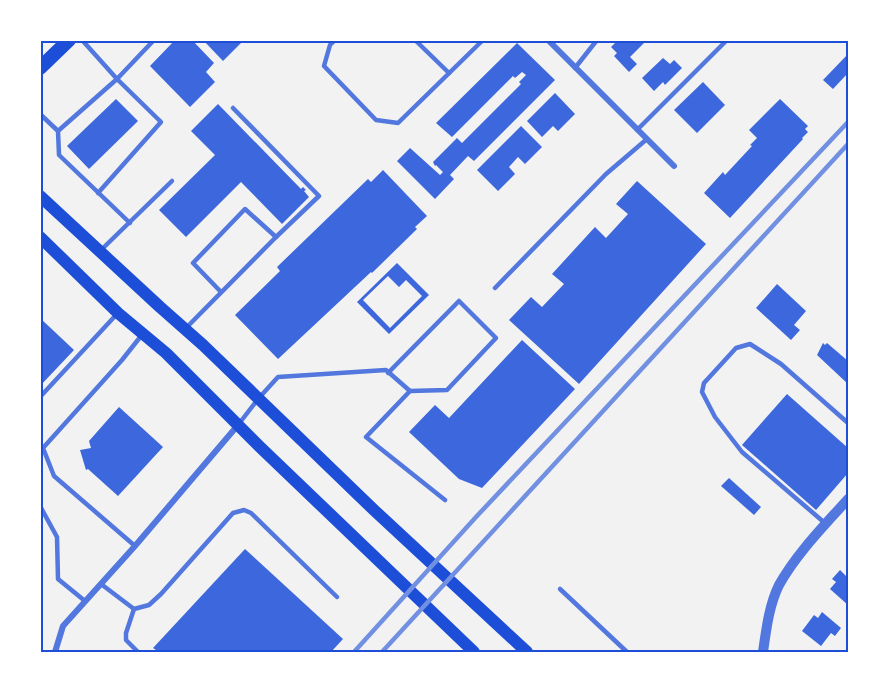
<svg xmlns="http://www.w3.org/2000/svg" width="889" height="693" viewBox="0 0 889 693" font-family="Bitter,serif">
	<rect width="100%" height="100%" fill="#f2f2f2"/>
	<g fill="#3d67dc" fill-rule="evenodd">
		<polygon points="175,40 192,40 214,63 206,72 215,82 190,107 150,66"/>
		<polygon points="203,40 244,40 223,61"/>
		<polygon points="618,40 647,40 630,57 637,64 629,72 614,56 617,53 611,47"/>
		<polygon points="517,43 555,80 474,161 468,156 450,175 454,179 435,199 397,161 410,148 440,175 443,172 436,165 435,166 433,162 457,138 462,143 521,84 519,82 526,75 522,72 515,78 513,76 452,137 436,123"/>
		<polygon points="848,54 848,73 833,89 823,80"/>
		<polygon points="663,58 670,64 674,60 682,68 665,85 663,82 654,91 642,78"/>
		<polygon points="703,82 725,105 697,133 674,110"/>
		<polygon points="555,93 575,114 558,131 553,126 542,137 527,121"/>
		<polygon points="116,99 138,121 89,169 67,146"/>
		<polygon points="780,99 808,126 805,129 808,132 802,138 803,139 730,218 704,193 723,172 725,175 752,146 750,145 757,138 749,130"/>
		<polygon points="218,104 301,189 303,187 306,190 304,191 309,197 282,224 241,182 186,237 159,210 215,155 191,131"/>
		<polygon points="521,126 542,147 525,164 518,157 509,167 515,174 498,191 477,170"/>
		<polygon points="383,170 427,216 415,227 417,229 372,273 371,272 278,359 235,315 280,271 277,267 368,179 371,182"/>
		<polygon points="637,181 706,244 579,384 509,320 531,297 542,307 564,284 552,274 595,227 606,238 628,214 616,204"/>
		<path d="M 397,263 L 429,295 L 389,334 L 357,302 ZM 388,276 L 399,287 L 406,280 L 422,296 L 390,328 L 363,300 Z"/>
		<polygon points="777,284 806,311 794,325 800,330 791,340 756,308"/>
		<polygon points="40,318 74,350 40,386"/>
		<polygon points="522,340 575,389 482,488 459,479 409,432 435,405 449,418"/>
		<polygon points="823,343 825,345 827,343 848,361 848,384 817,355"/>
		<polygon points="787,394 848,448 848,473 816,510 742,445"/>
		<polygon points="119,407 163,447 118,496 88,469 86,470 80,450 91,448 89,441"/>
		<polygon points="729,478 761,507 754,515 721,486"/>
		<polygon points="245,549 343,639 331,652 159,652 153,648"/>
		<polygon points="840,570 848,578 848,605 830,589 836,582 832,579"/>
		<polygon points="822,612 841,628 835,636 831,633 821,646 802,631 814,615 818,618"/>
	</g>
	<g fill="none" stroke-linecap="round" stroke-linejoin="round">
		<g stroke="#5277de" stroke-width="4.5">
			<polyline points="82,40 117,79 161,122 98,193"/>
			<polyline points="335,40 330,45 324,66 376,120 398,123 483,40"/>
			<polyline points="415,40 449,73"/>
			<polyline points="575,68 597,40"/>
			<polyline points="40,114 58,131 59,155 130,223"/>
			<polyline points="637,130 727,40"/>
			<polyline points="58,131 117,79 154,40"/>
			<polyline points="100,251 172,181"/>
			<polyline points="495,288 606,174 647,139"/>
			<polyline points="221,292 193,263 245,209 276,237"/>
			<polyline points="185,329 276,237 319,196 233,108"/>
			<polyline points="388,373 459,301 496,338 447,390 410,391"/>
			<polyline points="40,397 116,315"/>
			<polyline points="238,425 258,399 278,377 386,370 410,391 366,437 445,500"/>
			<polyline points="40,506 57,537 58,579 85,601"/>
			<polyline points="826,524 742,452 715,417 702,392 704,383 736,348 750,344 781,364 848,423"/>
			<polyline points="135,546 54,476 43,448 122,360 141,336"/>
			<polyline points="101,584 134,609 149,605 161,594 233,513 244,510 251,513 337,597"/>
			<polyline points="560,589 627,652"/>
			<polyline points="134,609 126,633 126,640 138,652"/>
		</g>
		<g stroke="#5277de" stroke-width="6">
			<polyline points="548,40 674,166"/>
			<polyline points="55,652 63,626 135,546 238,425"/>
		</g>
		<path stroke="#5277de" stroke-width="10" d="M 763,652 C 766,631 769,605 779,585 C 797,553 824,526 848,499"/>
		<g stroke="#1d4ed8" stroke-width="12">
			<polyline points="40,196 160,307 203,345 375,511 527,652"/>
			<polyline points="40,237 118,313 166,353 260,447 474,652"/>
		</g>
		<polyline stroke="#1d4ed8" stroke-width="14" points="40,68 69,40"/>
		<g stroke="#7290e2" stroke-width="4.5">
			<polyline points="354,652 476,517 848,122"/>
			<polyline points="382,652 848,144"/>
		</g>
	</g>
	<rect width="889" height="693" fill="none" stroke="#ffffff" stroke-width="84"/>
	<rect x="42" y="42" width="805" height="609" fill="none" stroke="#1d4ed8" stroke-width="2"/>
</svg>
